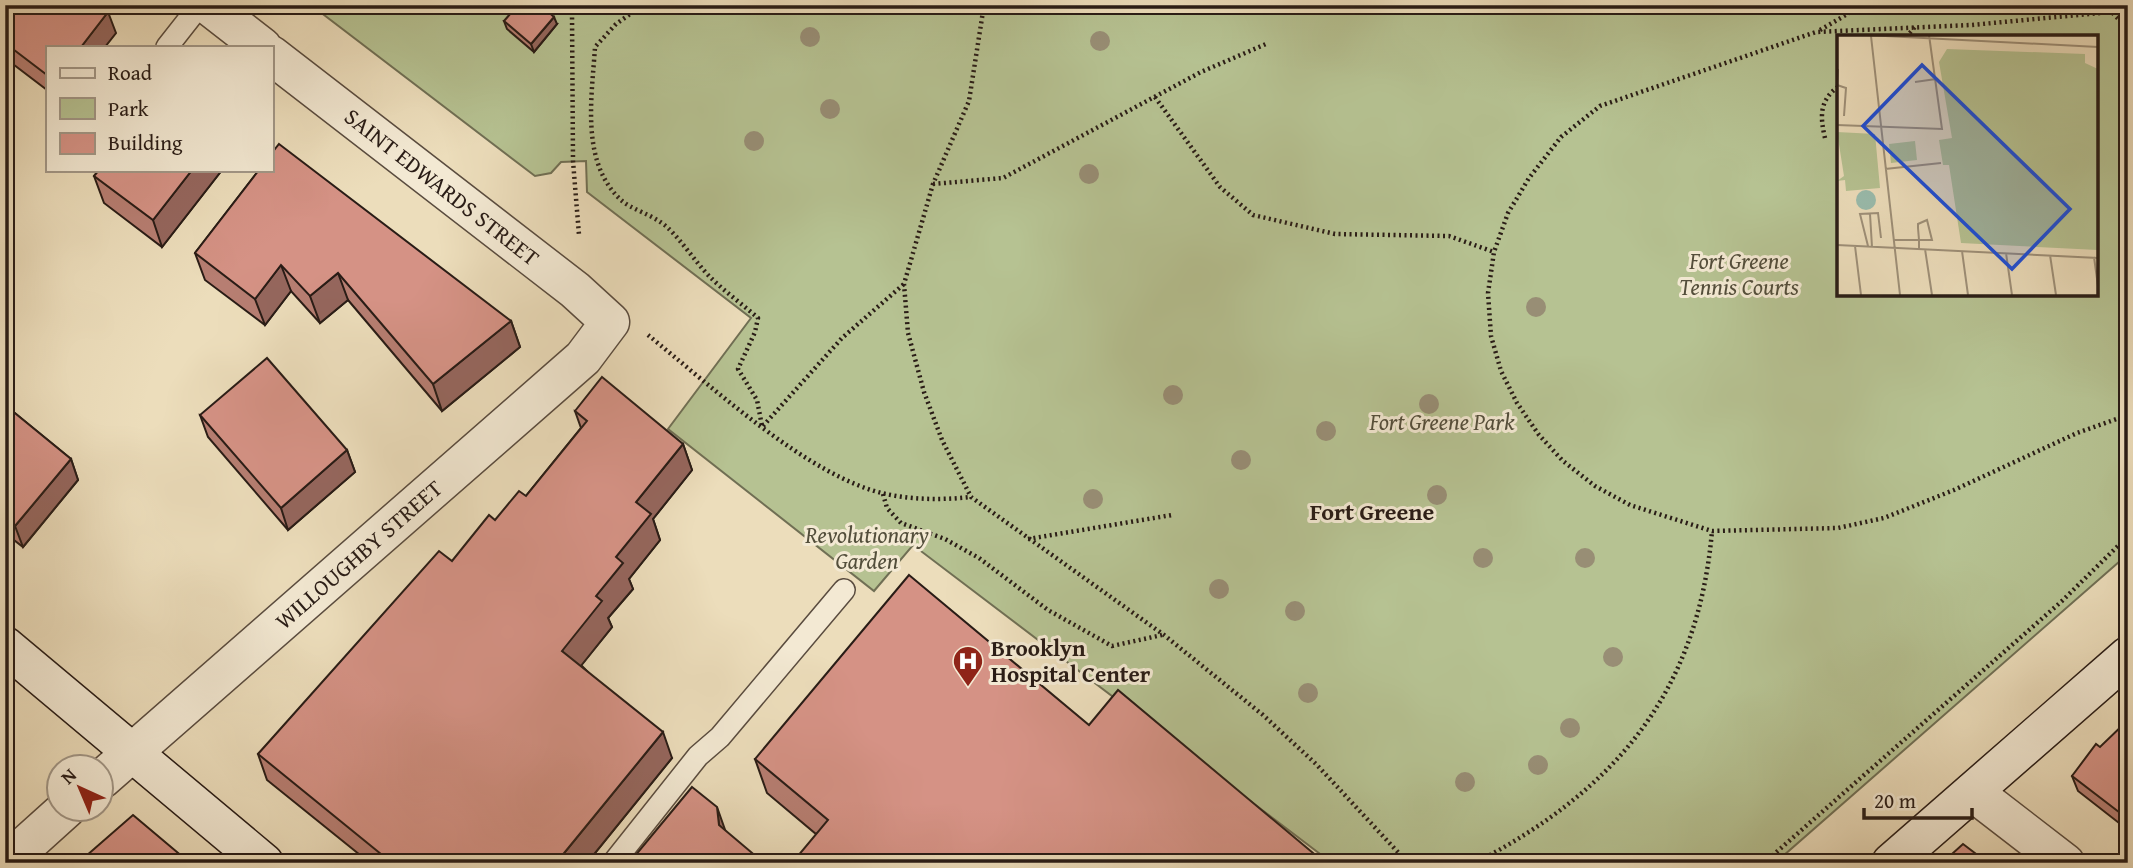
<svg xmlns="http://www.w3.org/2000/svg" width="2133" height="868" viewBox="0 0 2133 868" font-family="'Gentium Book Plus',serif">
	<rect width="100%" height="100%" fill="#ecddbb"/>
	<filter id="stains"><feTurbulence type="fractalNoise" baseFrequency=".00286" numOctaves="4"/><feColorMatrix values="0 0 0 0 .2 0 0 0 0 .09 0 0 0 0 .02 0 0 0 .5 -.17"/></filter>
	<radialGradient id="worn" r=".72"><stop offset=".6" stop-color="#630" stop-opacity="0"/><stop offset="1" stop-color="#630" stop-opacity=".3"/></radialGradient>
	<path fill="#b6c292" stroke="#706f54" stroke-width="2" fill-rule="evenodd" d="M 311,5 L 2128,5 L 2128,554 L 1775,863 L 1332,863 L 913,545 L 874,591 L 668,429 L 751,318 L 587,192 L 586,161 L 561,162 L 551,173 L 535,176 ZM 1839,37 L 2096,37 L 2096,294 L 1839,294 Z"/>
	<g fill="none" stroke-linecap="round" stroke-linejoin="round">
		<g stroke="#5a4c3f" stroke-width="24">
			<g id="lane">
				<polyline points="167,47 200,5"/>
				<polyline points="613,863 698,756 720,737 844,590"/>
			</g>
		</g>
		<g stroke="#5a4c3f" stroke-width="41">
			<g id="street">
				<polyline points="208,5 262,47"/>
				<path id="s1" d="M 102,779 L 583,358 L 610,322 L 575,290 L 271,55"/>
				<polyline points="1973,792 2065,863"/>
				<polyline points="6,863 67,808"/>
			</g>
		</g>
		<g stroke="#291c16" stroke-width="41">
			<g id="secondary">
				<polyline points="5,646 264,863"/>
				<polyline points="1891,863 2128,656"/>
			</g>
		</g>
		<g stroke="#291c16" stroke-width="4.5" stroke-dasharray="2 3.5" stroke-linecap="butt">
			<polyline points="563,5 572,13 573,161 579,235"/>
			<path d="M 643,5 L 616,24 L 595,47 C 592,97 580,162 621,200 C 632,210 652,214 667,227 C 682,241 694,260 709,276 C 724,291 742,304 758,318 L 755,332 L 738,369 L 757,400 L 762,426"/>
			<polyline points="984,5 969,101 933,184 904,284 908,333 924,392 942,440 971,497 1164,635 1263,715 1316,764 1408,863"/>
			<polyline points="2105,5 2128,29"/>
			<polyline points="2111,12 1971,25 1816,32 1600,106 1561,137 1529,178 1508,213 1494,252 1488,293 1491,336 1501,371 1517,403 1539,435 1563,461 1595,486 1630,505 1712,531 1838,528 1884,518 1954,490 2077,433 2128,415"/>
			<polyline points="1820,30 1863,5"/>
			<polyline points="1906,37 1915,27"/>
			<polyline points="1155,97 1220,187 1253,215 1335,234 1449,236 1494,252"/>
			<path d="M 1825,138 C 1820,117 1819,100 1839,86"/>
			<polyline points="933,184 1003,178 1201,72 1266,44"/>
			<path d="M 648,335 C 710,385 810,478 886,494 C 914,500 943,500 971,497"/>
			<polyline points="763,426 842,338 904,284"/>
			<polyline points="883,494 887,508 901,523 945,539 979,558 1048,610 1112,646 1162,635"/>
			<polyline points="1028,539 1172,515"/>
			<path d="M 1475,863 C 1616,790 1698,692 1712,531"/>
			<polyline points="1764,863 2062,601 2128,536"/>
		</g>
		<use href="#lane" stroke="#f3e9d3" stroke-width="21"/>
		<use href="#street" stroke="#f3e9d3" stroke-width="38"/>
		<use href="#secondary" stroke="#f3e9d3" stroke-width="38"/>
	</g>
	<g fill="#988e75">
		<circle cx="810" cy="37" r="10"/>
		<circle cx="1100" cy="41" r="10"/>
		<circle cx="830" cy="109" r="10"/>
		<circle cx="754" cy="141" r="10"/>
		<circle cx="1089" cy="174" r="10"/>
		<circle cx="1536" cy="307" r="10"/>
		<circle cx="1173" cy="395" r="10"/>
		<circle cx="1429" cy="404" r="10"/>
		<circle cx="1326" cy="431" r="10"/>
		<circle cx="1241" cy="460" r="10"/>
		<circle cx="1437" cy="495" r="10"/>
		<circle cx="1093" cy="499" r="10"/>
		<circle cx="1483" cy="558" r="10"/>
		<circle cx="1585" cy="558" r="10"/>
		<circle cx="1219" cy="589" r="10"/>
		<circle cx="1295" cy="611" r="10"/>
		<circle cx="1613" cy="657" r="10"/>
		<circle cx="1308" cy="693" r="10"/>
		<circle cx="1570" cy="728" r="10"/>
		<circle cx="1538" cy="765" r="10"/>
		<circle cx="1465" cy="782" r="10"/>
	</g>
	<g fill="#b77e72" stroke="#291c16" stroke-width="2">
		<polygon points="5,5 116,33 47,47 47,90 5,58"/>
		<polygon points="504,21 557,24 534,52 507,29"/>
		<polygon points="99,170 222,170 162,247 104,203 94,176"/>
		<polygon points="259,170 511,321 520,347 442,411 348,300 320,323 291,291 265,325 205,280 195,253"/>
		<polygon points="5,405 71,459 78,480 23,547 5,533"/>
		<polygon points="575,411 683,444 692,470 653,519 660,540 629,579 633,589 608,618 612,627 581,665 672,758 587,863 370,863 267,780 258,754 452,561 526,496 581,428"/>
		<polygon points="200,415 347,450 355,472 288,530 208,437"/>
		<polygon points="2128,720 2128,830 2078,791 2072,776"/>
		<polygon points="1089,725 816,834 767,793 755,759"/>
	</g>
	<g fill="#95665d" stroke="#291c16" stroke-width="2">
		<polygon points="108,12 116,33 105,47 81,47"/>
		<polygon points="554,17 557,24 534,52 531,44"/>
		<polygon points="192,170 222,170 162,247 153,220"/>
		<polygon points="281,265 291,291 265,325 255,299"/>
		<polygon points="338,273 348,300 320,323 310,296"/>
		<polygon points="511,321 520,347 442,411 433,384"/>
		<polygon points="683,444 692,470 653,519 660,540 629,579 633,589 608,618 612,627 572,677 562,651 596,596 616,557 636,502"/>
		<polygon points="347,450 355,472 288,530 281,508"/>
		<polygon points="71,459 78,480 23,547 15,526"/>
		<polygon points="663,732 672,758 587,863 556,863"/>
		<polygon points="717,807 729,841 719,825"/>
	</g>
	<g fill="#d59285" stroke="#291c16" stroke-width="2">
		<polygon points="5,5 100,5 108,12 81,47 47,47 47,75 5,43"/>
		<polygon points="518,5 541,5 554,17 531,44 504,21"/>
		<polygon points="279,144 511,321 433,384 338,273 310,296 281,265 255,299 195,253 259,170 271,170 271,154"/>
		<polygon points="99,170 192,170 153,220 94,176"/>
		<polygon points="267,358 347,450 281,508 200,415"/>
		<polygon points="602,377 683,444 636,502 651,514 616,557 623,563 596,596 602,601 562,651 663,732 556,863 392,863 258,754 439,551 452,561 489,515 495,520 519,491 526,496 587,421 575,411"/>
		<polygon points="5,405 71,459 15,526 5,518"/>
		<polygon points="909,575 1089,725 1118,690 1325,863 792,863 828,820 755,759"/>
		<polygon points="2128,720 2128,819 2072,776 2096,744 2100,747"/>
		<polygon points="692,787 717,807 719,825 764,863 629,863"/>
		<polygon points="133,815 190,863 78,863"/>
		<polygon points="1963,844 1988,863 1942,863"/>
	</g>
	<defs>
		<g id="hospital-pin" transform="scale(1.575)"><path d="M0 17L-7.5 6A9.5 9.5 0 1 1 7.5 6Z" fill="#8f2418" stroke="#f3e9d3"/><path d="M-5-5h3v3.5h4V-5h3V5h-3V1.5h-4V5h-3Z" fill="#fff"/></g>
	</defs>
	<g fill-rule="evenodd">
		<use href="#hospital-pin" x="968" y="661"/>
	</g>
	<g text-anchor="middle" stroke-width="6" stroke-linejoin="round" paint-order="stroke">
		<g font-size="23" fill="#291c16" stroke="#f3e9d3">
			<text transform="translate(442 187) rotate(38)" y="8">SAINT EDWARDS STREET</text>
			<text dy="8" stroke="none"><textPath href="#s1" startOffset="341">WILLOUGHBY STREET</textPath></text>
		</g>
		<g font-size="23" font-style="italic" fill="#534e3b" stroke="#f3e9d3">
			<text x="1739" y="269">Fort Greene<tspan x="1739" dy="26">Tennis Courts</tspan></text>
			<text x="1442" y="430">Fort Greene Park</text>
			<text x="867" y="543">Revolutionary<tspan x="867" dy="26">Garden</tspan></text>
		</g>
		<g font-size="23" font-weight="bold" fill="#291c16" stroke="#f3e9d3" text-anchor="start">
			<text x="991" y="656">Brooklyn<tspan x="991" dy="26">Hospital Center</tspan></text>
		</g>
		<g font-size="24" font-weight="bold" fill="#291c16" stroke="#f3e9d3">
			<text x="1372" y="520">Fort Greene</text>
		</g>
	</g>
	<g transform="translate(1837 35)">
		<rect width="261" height="261" fill="#ecddbb"/>
		<path d="M 110,14 L 248,19 L 248,28 L 261,34 L 261,215 L 124,208 L 112,130 L 106,130 L 102,105 L 115,103 L 102,27 ZM 0,97 L 38,99 L 43,153 L 9,156 L 8,145 L 0,146 L 7,141 ZM 78,106 L 80,125 L 54,128 L 52,109 Z" fill="#b6c292"/>
		<path d="M19 165a10 10 0 1 1 20 0a10 10 0 1 1-20 0Z" fill="#99bcad"/>
		<path fill="none" stroke="#9e9079" stroke-width="2" d="M 29,0 L 261,12M 34,1 L 63,260M 1,34 L 0,50 L 9,53 L 7,81M 78,47 L 99,44M 0,90 L 105,94 L 92,0M 48,134 L 104,128M 33,179 L 35,212M 56,205 L 95,205 L 90,185 L 81,189 L 81,193 L 82,205 L 82,214M 0,210 L 261,223M 18,211 L 24,260M 31,211 L 23,179 L 41,178 L 44,203M 88,214 L 95,260M 125,216 L 131,260M 169,218 L 175,260M 213,220 L 219,260M 257,222 L 261,251"/>
		<path fill="#1d4ed8" fill-opacity="0.15" stroke="#1d4ed8" stroke-width="3.5" d="M 85,30 L 233,174 L 175,234 L 26,91 Z"/>
		<rect width="261" height="261" fill="none" stroke="#291c16" stroke-width="3.5"/>
	</g>
	<rect width="2133" height="868" fill="none" stroke="#ecddbb" stroke-width="28"/>
	<rect x="7" y="7" width="2119" height="854" fill="none" stroke="#291c16" stroke-width="3.5"/>
	<rect x="14" y="14" width="2105" height="840" fill="none" stroke="#291c16" stroke-width="2"/>
	<rect x="46" y="46" width="228" height="126" fill="#f3e9d3" stroke="#a29787" stroke-width="2"/>
	<rect x="60" y="68" width="35" height="10" fill="#f3e9d3" stroke="#a29787" stroke-width="2"/>
	<text x="108" y="80" font-size="21" fill="#291c16">Road</text>
	<rect x="60" y="98" width="35" height="21" fill="#b6c292" stroke="#a29787" stroke-width="2"/>
	<text x="108" y="116" font-size="21" fill="#291c16">Park</text>
	<rect x="60" y="133" width="35" height="21" fill="#d59285" stroke="#a29787" stroke-width="2"/>
	<text x="108" y="150" font-size="21" fill="#291c16">Building</text>
	<g transform="translate(80 788) rotate(316)"><circle r="33" fill="#f3e9d3" stroke="#a29787" stroke-width="2"/>
	<path d="M0-5L12 26L0 18L-12 26Z" fill="#8f2418"/>
	<text y="-10" font-size="19" font-weight="bold" text-anchor="middle" fill="#291c16">N</text>
	</g>
	<path d="M1864 808v10h108v-10" fill="none" stroke="#291c16" stroke-width="3.5"/>
	<text x="1874" y="808" font-size="21" fill="#291c16" stroke="#f3e9d3" stroke-width="5" paint-order="stroke">20 m</text>
	<rect width="100%" height="100%" filter="url(#stains)"/>
	<rect width="100%" height="100%" fill="url(#worn)"/>
</svg>
